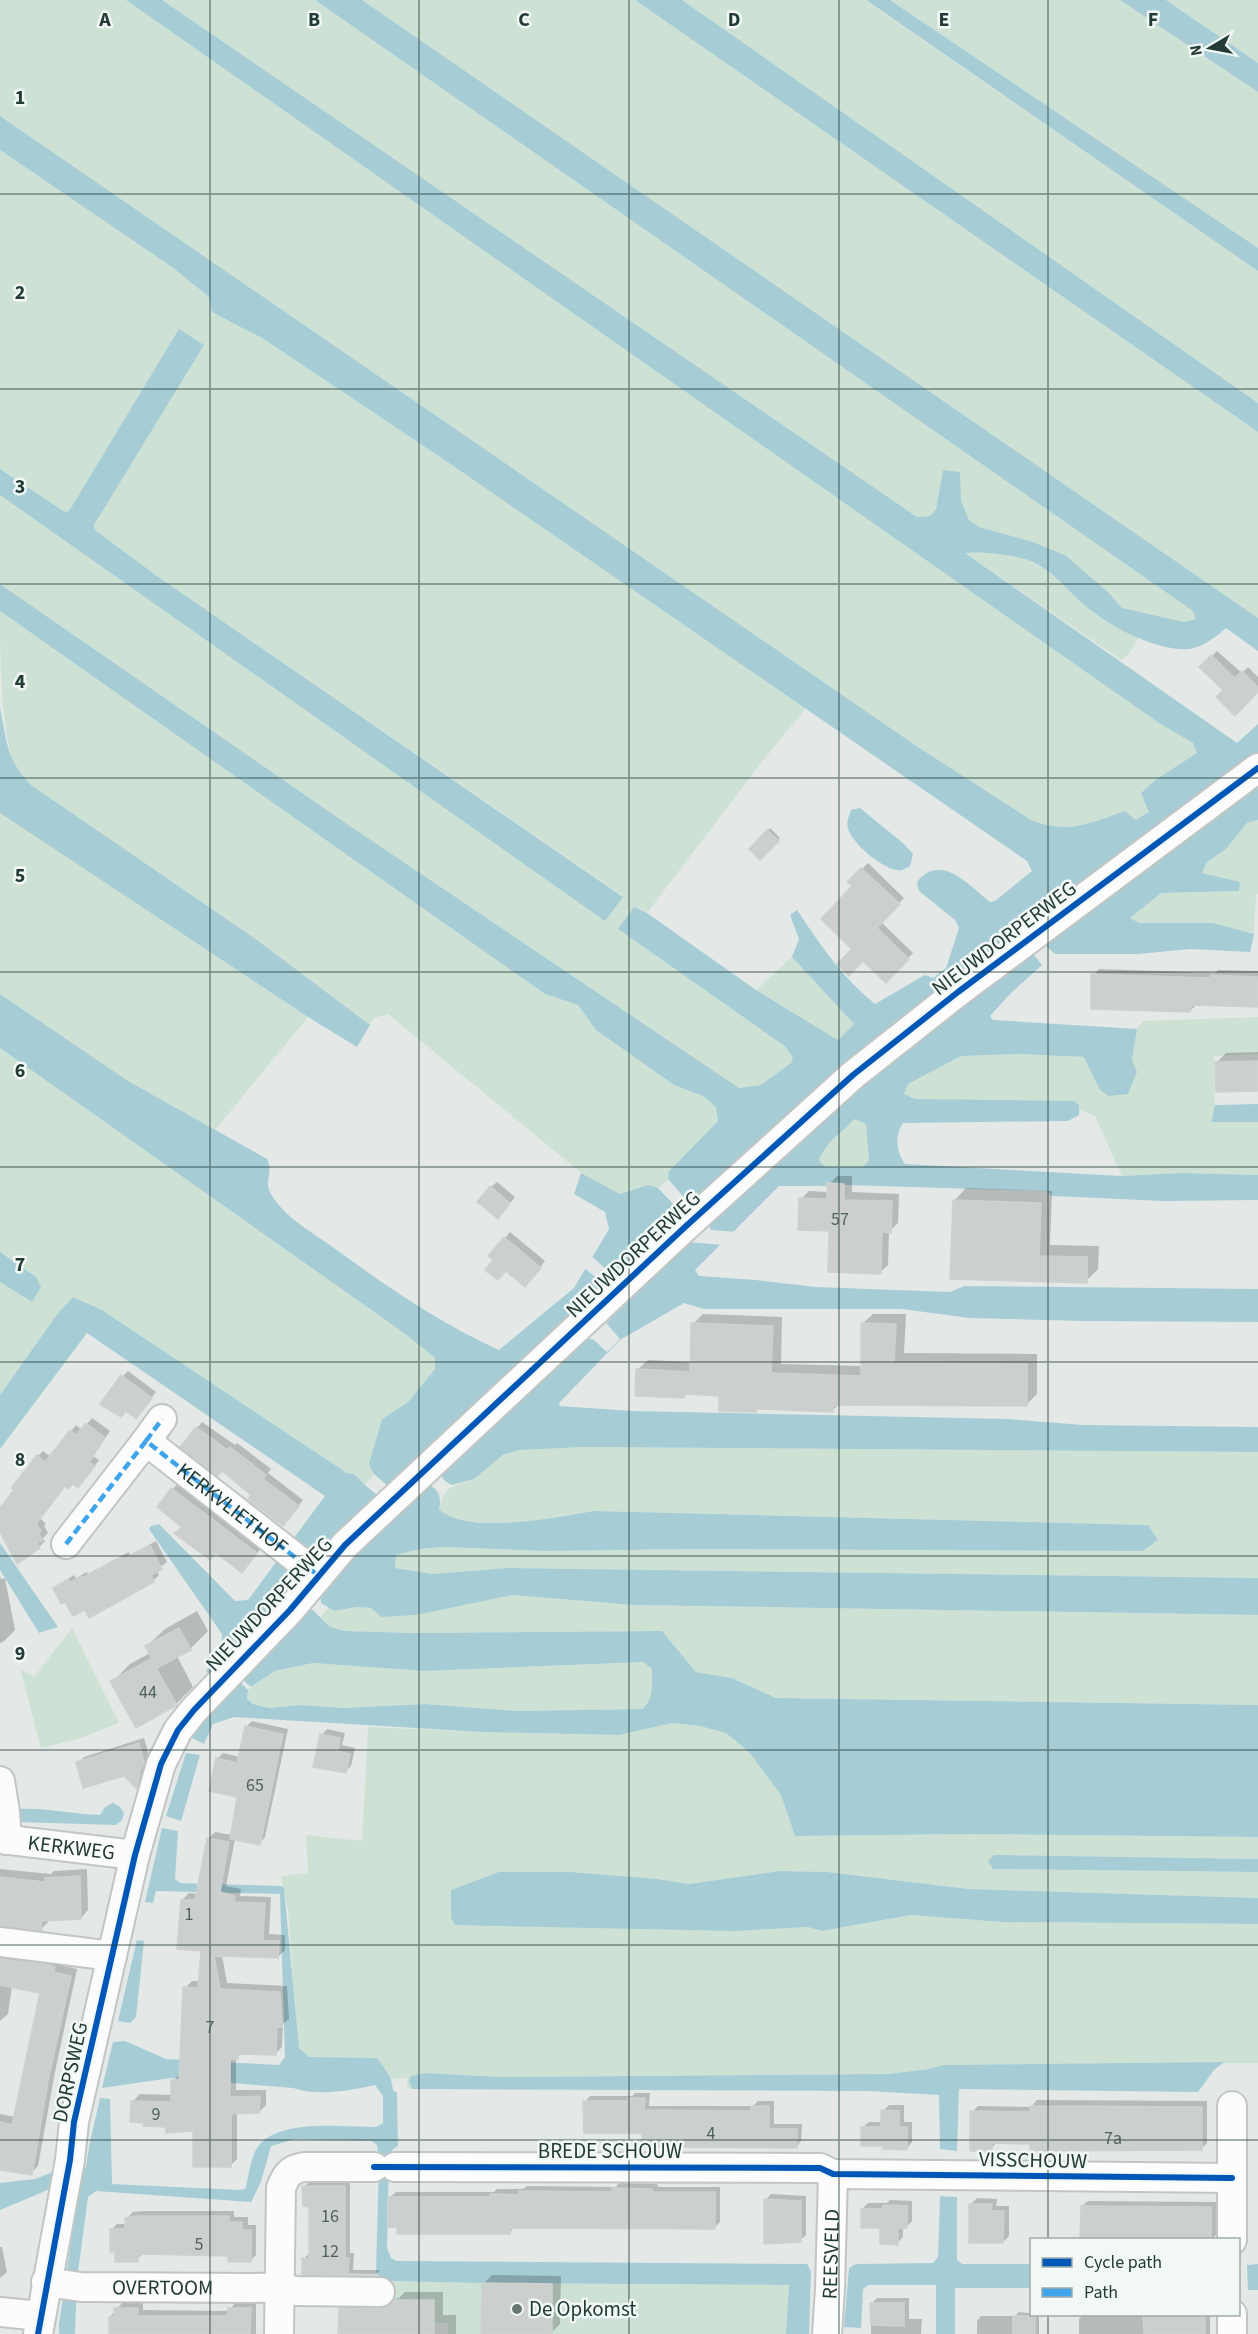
<svg xmlns="http://www.w3.org/2000/svg" width="1258" height="2334" viewBox="0 0 1258 2334" font-family="'Source Sans 3',sans-serif">
	<rect width="100%" height="100%" fill="#e4e9e7"/>
	<g fill="#cde2d5">
		<path d="M 0,0 L 126,0 L 1023,628 L 1159,723 L 1193,743 L 1197,753 L 1189,759 L 1149,812 L 1136,821 L 1124,811 C 1087,823 1070,835 1031,820 L 915,745 L 0,116 Z"/>
		<polygon points="162,0 315,0 1193,611 1196,619 1185,622 1122,608 1108,592 1030,541 979,527 969,520 961,499 943,471 936,509 930,516 917,517"/>
		<polygon points="362,0 635,0 1258,432 1258,618"/>
		<polygon points="682,0 865,0 1258,271 1258,403"/>
		<polygon points="890,0 1120,0 1258,92 1258,248"/>
		<polygon points="1166,0 1258,0 1258,63"/>
		<polygon points="0,150 172,267 209,297 213,312 262,338 446,461 806,708 757,768 647,913 634,907 618,929 786,1047 793,1057 792,1063 761,1085 739,1088 347,824 0,584 0,495 605,920 623,896 157,576 95,530 94,525 204,345 179,330 69,511 66,513 0,469"/>
		<path d="M 964,552 C 981,552 1017,554 1033,562 C 1055,573 1072,594 1090,610 C 1103,622 1122,631 1139,637 L 1129,654 L 1121,660 Z"/>
		<path d="M 0,611 L 545,994 L 578,1005 L 596,1030 L 674,1085 L 703,1096 L 716,1107 L 718,1121 L 669,1171 L 668,1179 L 658,1188 L 648,1185 L 620,1194 L 581,1173 L 388,1014 L 374,1018 L 370,1025 L 257,940 L 31,785 C 27,781 22,777 18,772 C 0,741 0,651 0,611 Z"/>
		<polygon points="0,813 308,1017 215,1130 128,1081 0,994"/>
		<polygon points="1258,820 1258,894 1256,894 1254,934 1213,923 1139,923 1130,918 1161,893 1239,891 1225,878 1202,873 1207,862 1226,849 1247,823"/>
		<polygon points="792,957 854,1024 838,1040 756,990"/>
		<polygon points="1258,1017 1258,1054 1214,1056 1215,1105 1211,1121 1258,1122 1258,1175 1181,1173 1122,1176 1095,1116 1079,1109 1079,1105 915,1099 904,1094 908,1084 961,1056 1020,1054 1085,1057 1100,1090 1132,1060 1137,1029 1143,1021"/>
		<polygon points="0,1048 404,1333 435,1358 435,1369 408,1402 382,1419 374,1474 365,1485 354,1474 347,1473 102,1310 73,1297 58,1313 0,1395 0,1282 32,1302 36,1277 0,1252"/>
		<polygon points="855,1119 858,1119 866,1124 869,1160 863,1167 826,1167 820,1162 819,1158 829,1143"/>
		<path d="M 582,1447 L 1258,1452 L 1258,1578 L 507,1568 L 432,1574 L 394,1568 L 396,1555 L 420,1549 L 444,1547 L 545,1551 L 692,1549 L 1143,1551 L 1158,1540 L 1147,1525 L 594,1511 C 558,1517 467,1536 439,1509 C 445,1481 455,1489 474,1478 C 485,1472 493,1461 504,1455 C 523,1445 560,1448 582,1447 Z"/>
		<polygon points="512,1595 634,1605 1258,1615 1258,1705 776,1698 732,1678 696,1672 662,1631 412,1633 345,1631 330,1627 321,1617 328,1608 334,1611 357,1607 371,1608 382,1616 416,1615"/>
		<polygon points="72,1628 119,1723 78,1739 41,1748 20,1668 34,1677"/>
		<path d="M 643,1662 L 652,1669 C 652,1684 654,1696 643,1709 L 517,1711 L 425,1704 L 344,1708 L 299,1705 L 269,1708 L 253,1704 L 247,1699 L 248,1690 L 275,1671 L 313,1663 L 425,1671 Z"/>
		<polygon points="672,1723 700,1726 726,1733 749,1752 781,1795 795,1836 974,1834 1258,1837 1258,1859 994,1855 988,1861 993,1869 1258,1872 1258,1898 969,1889 827,1872 780,1871 689,1884 658,1879 500,1872 452,1890 451,1918 735,1931 808,1927 822,1931 911,1915 1002,1922 1258,1924 1258,2063 943,2065 929,2069 888,2074 500,2077 426,2073 410,2085 412,2089 407,2087 407,2078 391,2079 377,2058 309,2057 298,2048 288,1910 281,1876 308,1873 306,1835 362,1841 368,1727 481,1732 619,1735"/>
		<polygon points="384,2281 482,2283 790,2285 786,2334 448,2334 448,2323 434,2323 434,2300 385,2300"/>
	</g>
	<g fill="#a6cdd6" fill-rule="evenodd">
		<path d="M 126,0 L 162,0 L 917,517 L 930,516 L 936,509 L 943,470 L 960,472 L 961,500 L 969,520 L 979,527 L 1030,541 L 1065,555 L 1108,592 L 1122,608 L 1184,622 L 1196,619 L 1193,611 L 315,0 L 362,0 L 1258,618 L 1258,651 L 1226,628 C 1217,636 1203,647 1190,649 C 1161,652 1116,630 1093,612 C 1072,597 1057,573 1033,562 C 1019,555 980,551 965,553 L 1237,743 L 1258,724 L 1258,757 L 743,1161 L 619,1266 L 620,1270 L 298,1582 L 212,1677 L 206,1671 L 221,1651 L 222,1634 L 149,1529 L 151,1526 L 159,1524 L 235,1601 L 248,1600 L 325,1496 L 87,1333 L 0,1449 L 0,1395 L 58,1313 L 73,1297 L 102,1310 L 347,1473 L 354,1474 L 365,1485 L 374,1474 L 369,1464 L 382,1419 L 408,1402 L 435,1369 L 435,1358 L 404,1333 L 0,1048 L 0,994 L 128,1081 L 267,1159 C 274,1173 263,1181 271,1194 C 285,1218 312,1232 334,1248 C 386,1286 439,1323 499,1350 L 574,1288 L 609,1229 L 605,1212 L 574,1194 L 581,1173 L 620,1194 L 648,1185 L 658,1188 L 668,1179 L 669,1171 L 718,1121 L 716,1107 L 703,1096 L 674,1085 L 596,1030 L 578,1005 L 545,994 L 0,611 L 0,584 L 347,824 L 739,1088 L 761,1085 L 791,1063 L 793,1058 L 786,1047 L 618,929 L 634,907 L 647,913 L 756,990 L 838,1040 L 854,1024 L 792,957 L 799,939 L 790,915 L 797,910 C 822,947 840,975 875,1004 L 925,975 L 933,978 L 946,968 L 959,928 L 955,920 L 919,891 L 917,882 C 941,852 968,885 990,902 L 995,901 L 1032,871 L 1027,861 L 446,461 L 262,338 L 212,312 L 209,297 L 172,267 L 0,150 L 0,116 L 915,745 L 1031,820 C 1070,835 1088,823 1125,811 L 1136,820 L 1149,812 L 1141,793 L 1157,779 L 1197,753 L 1193,743 L 1159,723 L 1023,628 Z"/>
		<polygon points="635,0 682,0 1258,403 1258,432"/>
		<polygon points="866,0 890,0 1258,248 1258,271"/>
		<polygon points="1120,0 1166,0 1258,63 1258,92"/>
		<polygon points="179,329 204,345 94,525 95,530 157,576 623,897 605,921 0,495 0,469 65,512 69,511"/>
		<path d="M 0,708 C 7,741 6,760 31,785 L 257,940 L 370,1025 L 357,1047 L 308,1017 L 0,813 Z"/>
		<polygon points="1258,779 1258,820 1247,823 1226,849 1207,862 1202,873 1240,882 1239,891 1161,893 1130,918 1139,923 1213,923 1254,934 1250,952 1190,949 1138,954 1055,954 1047,947 1046,942 1116,887 1122,889"/>
		<path d="M 860,808 L 904,844 L 913,854 L 910,866 C 908,867 905,869 902,870 C 886,873 851,843 848,828 C 846,822 849,816 851,810 Z"/>
		<path d="M 1027,953 L 1034,955 L 1042,965 L 1010,994 L 990,1016 L 993,1020 L 1137,1029 L 1132,1060 L 1137,1072 L 1128,1094 L 1109,1096 L 1100,1090 L 1084,1057 L 1020,1054 L 961,1056 L 908,1084 L 904,1094 L 915,1099 L 1074,1101 L 1079,1105 L 1079,1115 L 1068,1121 L 903,1123 C 894,1135 897,1153 905,1164 L 1122,1176 L 1181,1173 L 1258,1175 L 1258,1200 L 1164,1201 L 1052,1196 L 1046,1191 L 845,1185 L 827,1182 L 826,1186 L 779,1186 L 695,1270 L 699,1276 L 756,1280 L 815,1287 L 950,1292 L 964,1286 L 1258,1289 L 1258,1322 L 1084,1321 L 969,1318 L 902,1309 L 704,1309 L 684,1303 L 620,1340 L 560,1402 L 559,1406 L 633,1411 L 1008,1419 L 1083,1425 L 1258,1427 L 1258,1452 L 582,1447 L 519,1450 L 503,1455 L 474,1479 L 452,1485 C 445,1482 441,1478 440,1470 L 606,1323 L 640,1291 L 687,1242 L 869,1077 ZM 855,1119 L 866,1124 L 869,1160 L 863,1167 L 826,1167 L 820,1162 L 819,1158 L 829,1143 Z"/>
		<polygon points="1258,1104 1258,1122 1211,1122 1215,1105"/>
		<polygon points="0,1252 36,1277 41,1287 32,1302 0,1282"/>
		<path d="M 426,1482 C 438,1490 442,1495 439,1509 C 467,1536 558,1517 594,1511 L 1148,1525 L 1158,1540 L 1143,1551 L 692,1549 L 545,1551 L 444,1547 L 420,1549 L 396,1555 L 395,1568 L 432,1574 L 507,1568 L 1258,1578 L 1258,1615 L 634,1605 L 512,1595 L 416,1615 L 382,1617 L 371,1608 L 357,1607 L 334,1611 L 321,1603 L 320,1594 L 371,1537 Z"/>
		<polygon points="0,1543 58,1627 39,1633 0,1570"/>
		<path d="M 305,1610 L 313,1610 L 330,1627 L 345,1631 L 412,1633 L 662,1631 L 696,1672 L 732,1678 L 776,1698 L 1258,1705 L 1258,1837 L 974,1834 L 795,1836 L 781,1795 L 749,1752 L 726,1733 L 700,1726 L 672,1723 L 619,1735 L 481,1732 L 234,1717 L 213,1724 L 204,1744 L 192,1738 L 223,1695 L 238,1680 L 248,1690 L 247,1699 L 253,1704 L 269,1708 L 299,1705 L 344,1708 L 425,1704 L 517,1711 L 643,1709 C 654,1697 652,1684 652,1669 L 643,1662 L 425,1671 L 313,1663 L 275,1671 L 251,1687 L 241,1678 Z"/>
		<polygon points="186,1753 200,1755 181,1821 166,1816"/>
		<path d="M 113,1803 L 120,1807 L 124,1813 L 122,1820 L 116,1825 L 17,1822 L 16,1809 C 42,1807 73,1814 100,1815 L 105,1807 Z"/>
		<path d="M 162,1828 L 178,1831 L 175,1879 L 180,1883 L 281,1886 L 284,1888 L 299,2048 L 309,2057 L 377,2058 L 383,2066 L 391,2079 L 393,2090 L 397,2093 L 398,2146 L 393,2149 L 389,2156 L 387,2248 L 391,2258 L 397,2261 L 807,2264 L 811,2271 L 809,2334 L 786,2334 L 789,2285 L 482,2283 L 384,2281 L 376,2273 L 379,2160 L 377,2145 L 372,2141 L 295,2139 L 271,2146 L 261,2182 L 251,2202 L 96,2191 L 88,2197 L 77,2279 L 75,2334 L 59,2334 L 59,2324 L 77,2202 L 73,2192 L 50,2189 L 0,2210 L 0,2183 L 35,2179 L 53,2172 L 76,2175 L 86,2167 L 89,2147 L 100,2098 L 110,2099 L 112,2184 L 240,2190 L 245,2189 C 249,2177 250,2159 257,2148 C 276,2118 343,2127 376,2127 L 383,2123 L 383,2096 L 375,2085 C 348,2091 319,2096 293,2088 L 171,2078 L 102,2088 L 113,2042 L 125,2041 L 166,2059 L 279,2065 L 285,2057 L 280,1894 L 156,1891 L 153,1903 L 145,1902 Z"/>
		<polygon points="994,1855 1258,1859 1258,1872 993,1869 988,1861"/>
		<polygon points="780,1871 827,1872 969,1889 1258,1898 1258,1924 1002,1922 911,1915 822,1931 808,1927 735,1931 455,1925 451,1918 451,1890 499,1872 569,1872 658,1879 689,1884"/>
		<polygon points="137,1940 144,1941 136,2017 130,2023 118,2021"/>
		<polygon points="1224,2062 1214,2070 1198,2092 959,2089 957,2151 940,2149 939,2095 867,2091 412,2089 409,2081 411,2076 426,2073 500,2077 888,2074 929,2069 943,2065"/>
		<polygon points="940,2196 957,2197 957,2260 962,2264 1031,2264 1031,2288 955,2288 955,2334 936,2334 936,2285 868,2285 863,2289 861,2328 844,2327 849,2268 856,2264 933,2263 938,2257"/>
		<polygon points="1258,2264 1258,2290 1248,2290 1247,2265"/>
	</g>
	<g fill="#e4e9e7">
		<polygon points="668,1179 688,1202 694,1202 679,1215 678,1209 658,1188"/>
		<polygon points="708,1221 711,1230 738,1232 725,1245 687,1242"/>
		<polygon points="590,1255 607,1270 620,1270 601,1290 598,1279 583,1267"/>
		<polygon points="606,1323 620,1339 607,1352 594,1340 588,1338"/>
		<polygon points="374,1474 389,1487 378,1496 365,1485"/>
	</g>
	<g fill="#0003">
		<polygon points="1217,651 1242,673 1248,667 1258,677 1258,690 1225,690 1201,667"/>
		<polygon points="770,828 780,838 760,858 751,849"/>
		<polygon points="868,863 904,898 881,922 913,953 886,981 855,886 849,882"/>
		<polygon points="1099,969 1215,973 1218,970 1258,971 1258,1006 1196,1005 1190,1011 1093,975"/>
		<polygon points="1258,1052 1258,1090 1217,1062 1226,1053"/>
		<polygon points="837,1176 852,1176 852,1192 899,1194 898,1223 889,1232 888,1265 880,1272 831,1229 801,1199 809,1191 828,1192 829,1184"/>
		<polygon points="497,1182 515,1197 503,1212 491,1187"/>
		<polygon points="966,1188 1052,1191 1050,1245 1099,1246 1098,1269 1086,1281 952,1278 954,1201"/>
		<polygon points="510,1232 545,1261 531,1279 495,1260 505,1238"/>
		<polygon points="703,1314 782,1317 781,1364 862,1366 862,1324 873,1314 906,1314 904,1353 1037,1354 1037,1394 1027,1404 840,1403 832,1411 759,1408 756,1411 721,1394 688,1393 684,1397 637,1370 648,1360 691,1362 693,1324"/>
		<polygon points="128,1371 156,1392 141,1411 123,1376"/>
		<polygon points="92,1418 110,1431 93,1456 99,1460 84,1480 65,1485 40,1518 46,1524 44,1526 48,1533 43,1538 45,1541 39,1547 0,1530 0,1517 38,1456 43,1451 51,1457 76,1425 82,1430"/>
		<polygon points="202,1422 235,1445 237,1443 271,1469 268,1473 303,1500 289,1518 253,1494 197,1428"/>
		<polygon points="178,1483 262,1547 248,1565 176,1532 183,1526 159,1507"/>
		<polygon points="156,1541 167,1562 157,1570 159,1575 153,1581 86,1608 66,1600 54,1588 74,1575 76,1578 87,1572 88,1574 129,1552 130,1555"/>
		<polygon points="0,1576 1,1579 5,1578 15,1630 3,1642 0,1643"/>
		<polygon points="197,1611 208,1631 190,1649 177,1656 193,1687 176,1704 112,1682 130,1664 150,1653 147,1646 165,1629"/>
		<polygon points="252,1721 288,1729 265,1837 260,1843 235,1839 226,1886 241,1889 240,1896 271,1897 269,1934 285,1935 285,1950 278,1957 222,1955 227,1983 287,1986 289,2019 283,2024 282,2047 275,2054 243,2053 236,2058 236,2090 266,2090 266,2105 259,2112 237,2112 237,2159 230,2166 194,2130 167,2125 133,2101 140,2094 173,2095 173,2081 180,2074 185,1988 192,1981 200,1981 203,1950 182,1900 189,1893 198,1894 208,1839 215,1832 232,1835 239,1795 217,1759 223,1753 240,1757 246,1727"/>
		<polygon points="327,1729 345,1733 342,1745 355,1748 351,1766 345,1772 322,1735"/>
		<polygon points="144,1738 149,1756 145,1764 142,1782 137,1787 124,1774 78,1763 84,1757"/>
		<polygon points="0,1869 51,1874 54,1871 87,1869 88,1910 81,1918 48,1919 48,1922 41,1929 0,1924"/>
		<polygon points="0,1949 62,1960 61,1965 77,1969 55,2072 38,2166 31,2173 0,2164 0,2114 15,2117 42,1992 12,1986 8,2014 0,2021"/>
		<polygon points="635,2093 650,2093 649,2106 753,2106 758,2101 774,2101 774,2124 802,2124 801,2141 796,2147 643,2132 585,2102 590,2096 632,2096"/>
		<polygon points="1037,2100 1207,2101 1207,2143 1201,2149 997,2142 991,2149 972,2112 978,2106 1031,2107"/>
		<polygon points="889,2105 904,2105 904,2122 912,2122 912,2142 907,2148 863,2127 869,2122 883,2122 883,2111"/>
		<polygon points="310,2181 350,2181 350,2253 354,2253 353,2270 380,2270 376,2274 304,2273 304,2259 309,2253 311,2205 304,2187"/>
		<polygon points="619,2183 657,2184 658,2187 720,2187 720,2222 714,2228 516,2226 509,2233 390,2197 396,2192 494,2192 497,2189 523,2189 527,2186 616,2187"/>
		<polygon points="771,2194 806,2196 806,2235 800,2240 766,2200"/>
		<polygon points="977,2198 997,2199 996,2206 1009,2206 1009,2236 1003,2242 971,2204"/>
		<polygon points="890,2200 912,2201 912,2221 906,2227 903,2227 903,2237 897,2243 862,2209 868,2203 887,2203"/>
		<polygon points="1088,2201 1216,2202 1216,2235 1211,2240 1082,2240 1082,2206"/>
		<polygon points="144,2211 234,2211 234,2217 248,2217 248,2225 256,2225 256,2255 250,2261 229,2255 143,2252 137,2260 116,2251 111,2230 117,2224 127,2224 127,2218 133,2212"/>
		<polygon points="0,2247 2,2247 7,2272 0,2278"/>
		<polygon points="492,2275 561,2276 560,2324 551,2333 483,2284"/>
		<polygon points="405,2292 443,2292 443,2315 456,2315 456,2334 340,2334 340,2309 349,2300 390,2300 399,2298"/>
		<polygon points="877,2298 909,2298 909,2319 922,2319 921,2334 871,2334 871,2304"/>
		<polygon points="122,2303 143,2303 143,2310 229,2311 235,2303 256,2303 256,2334 110,2334 110,2317"/>
		<polygon points="1019,2312 1039,2314 1039,2334 977,2334 977,2321 981,2316 1015,2316"/>
		<polygon points="1084,2314 1210,2314 1210,2334 1079,2334 1079,2319"/>
	</g>
	<g fill="#cbd0ce" stroke="#cdd2d0" stroke-width="1.5">
		<polygon points="1211,655 1235,678 1242,671 1258,687 1258,692 1235,716 1216,697 1223,690 1199,667"/>
		<polygon points="767,830 779,841 760,860 749,849"/>
		<polygon points="861,868 900,904 877,928 909,959 886,983 863,961 849,976 837,964 852,949 821,919 852,886 847,882"/>
		<polygon points="1091,974 1210,978 1211,975 1258,977 1258,1007 1191,1005 1190,1012 1091,1009"/>
		<polygon points="1258,1061 1258,1091 1216,1092 1215,1062"/>
		<polygon points="827,1183 844,1184 844,1200 892,1201 891,1233 882,1232 881,1274 828,1272 829,1231 798,1230 799,1198 827,1199"/>
		<polygon points="490,1186 510,1203 498,1219 477,1202"/>
		<polygon points="953,1200 1041,1203 1039,1256 1087,1257 1087,1283 950,1279"/>
		<polygon points="504,1237 541,1268 525,1287 506,1271 498,1280 485,1270 493,1260 488,1256"/>
		<polygon points="691,1323 773,1326 771,1373 861,1376 861,1323 896,1324 894,1363 1027,1364 1027,1406 833,1405 833,1412 756,1409 756,1412 719,1411 719,1396 684,1394 684,1398 635,1396 636,1369 690,1372"/>
		<polygon points="121,1375 152,1398 136,1419 126,1411 121,1417 100,1404"/>
		<polygon points="86,1423 105,1438 89,1462 95,1466 78,1488 73,1484 68,1489 65,1486 36,1524 41,1531 38,1533 43,1540 37,1543 40,1548 17,1564 0,1532 0,1508 14,1490 11,1488 37,1455 45,1462 70,1430 76,1435"/>
		<polygon points="196,1427 228,1450 230,1447 266,1475 263,1479 299,1506 283,1526 248,1499 251,1495 222,1471 218,1476 180,1447"/>
		<polygon points="171,1488 257,1553 242,1573 216,1553 210,1560 174,1533 183,1528 157,1507"/>
		<polygon points="150,1545 162,1569 151,1575 154,1582 89,1618 85,1610 73,1616 65,1602 61,1604 53,1588 68,1579 70,1583 81,1576 82,1578 122,1556 124,1559"/>
		<polygon points="179,1628 191,1650 157,1668 145,1646"/>
		<polygon points="151,1659 177,1705 136,1728 110,1681"/>
		<polygon points="245,1726 283,1734 260,1845 230,1839 237,1797 209,1791 216,1758 237,1763"/>
		<polygon points="320,1734 340,1738 338,1751 350,1754 346,1773 313,1767"/>
		<polygon points="139,1743 144,1763 140,1771 137,1789 124,1776 83,1788 76,1762"/>
		<polygon points="207,1838 229,1842 220,1892 235,1896 234,1902 265,1903 263,1941 279,1941 278,1958 214,1956 220,1989 280,1992 282,2027 277,2027 276,2055 238,2054 238,2059 230,2059 230,2097 260,2096 259,2113 231,2114 231,2167 193,2167 193,2131 166,2133 165,2127 143,2126 144,2123 130,2122 131,2101 171,2102 171,2080 179,2080 183,1987 198,1988 201,1951 177,1949 181,1900 195,1900"/>
		<polygon points="80,1876 81,1919 41,1921 42,1931 0,1926 0,1877 45,1882 45,1878"/>
		<polygon points="0,1959 46,1964 55,1967 54,1972 71,1976 48,2081 32,2175 0,2170 0,2122 12,2125 40,1993 0,1985"/>
		<polygon points="628,2098 645,2098 644,2110 751,2111 751,2106 769,2106 769,2129 797,2129 797,2148 642,2147 642,2133 584,2133 583,2101 628,2101"/>
		<polygon points="1030,2106 1202,2107 1202,2150 1034,2151 1030,2149 1030,2144 992,2143 992,2151 970,2151 970,2111 1030,2112"/>
		<polygon points="881,2110 899,2111 899,2127 907,2127 907,2150 883,2149 883,2146 861,2146 861,2127 881,2127"/>
		<polygon points="302,2186 345,2186 345,2258 349,2258 348,2275 377,2275 302,2275 302,2258 309,2259 309,2207 303,2206"/>
		<polygon points="612,2188 652,2189 652,2192 715,2192 715,2229 510,2228 510,2234 397,2234 397,2227 388,2227 388,2197 490,2197 490,2194 519,2195 519,2191 612,2192"/>
		<polygon points="764,2199 801,2201 801,2242 764,2244"/>
		<polygon points="969,2204 992,2204 991,2211 1004,2211 1003,2243 969,2243"/>
		<polygon points="883,2205 907,2206 907,2228 898,2228 898,2245 880,2244 880,2228 861,2228 861,2209 882,2209"/>
		<polygon points="1081,2206 1211,2207 1211,2240 1080,2240"/>
		<polygon points="137,2216 229,2216 229,2222 242,2222 242,2230 251,2230 251,2262 228,2262 228,2256 138,2254 138,2262 115,2262 115,2252 110,2252 110,2229 125,2229 125,2218"/>
		<polygon points="482,2283 552,2284 552,2334 481,2334"/>
		<polygon points="394,2300 434,2300 434,2334 338,2334 339,2308 380,2308 389,2306"/>
		<polygon points="870,2303 904,2303 904,2326 871,2325"/>
		<polygon points="114,2308 138,2308 138,2316 228,2316 228,2308 251,2308 250,2334 109,2334 109,2317 114,2317"/>
		<polygon points="1143,2314 1205,2314 1205,2334 1144,2334"/>
		<rect x="1013" y="2316" width="22" height="18"/>
	</g>
	<g fill="none" stroke-linecap="round" stroke-linejoin="round">
		<g stroke="#c1c6c4" stroke-width="32">
			<g id="minor">
				<polyline points="146,1441 162,1419"/>
				<path id="s1" d="M 66,1544 L 146,1441 L 319,1576"/>
				<polyline points="0,1781 5,1812 7,1840"/>
				<path id="s2" d="M 0,1839 L 135,1855"/>
				<polyline points="0,1942 112,1956"/>
				<polyline points="395,2167 820,2168 833,2174 1232,2178"/>
				<polyline points="1232,2240 1232,2106"/>
				<path id="s3" d="M 46,2282 L 81,2287 L 279,2288 L 297,2291 L 380,2292"/>
				<polyline points="0,2312 40,2316"/>
				<polyline points="1232,2314 1232,2334"/>
				<path d="M 279,2333 L 281,2188 C 286,2175 290,2169 304,2167 L 374,2167"/>
				<polyline points="38,2334 70,2160 74,2122 135,1855 161,1764 178,1730 194,1710 290,1610 345,1545 685,1227 853,1075 958,992 1258,768"/>
				<path id="s4" d="M 827,2334 L 830,2289 L 833,2174"/>
			</g>
		</g>
		<use href="#minor" stroke="#fbfcfb" stroke-width="28"/>
		<g stroke="#3ea4eb" stroke-width="4.5" stroke-dasharray="9 4.5" stroke-linecap="butt">
			<polyline points="146,1441 162,1419"/>
			<polyline points="66,1544 146,1441 319,1576"/>
		</g>
		<g stroke="#f2f8f5" stroke-width="10">
			<g id="cycleway">
				<polyline points="374,2167 820,2168 833,2174 1232,2178"/>
				<polyline points="38,2334 70,2160 74,2122 135,1855 161,1764 178,1730 194,1710 290,1610 345,1545 685,1227 853,1075 958,992 1258,768"/>
			</g>
		</g>
		<use href="#cycleway" stroke="#0057b8" stroke-width="6"/>
	</g>
	<path fill="none" stroke="#233b36" stroke-width="1.5" stroke-opacity="0.55" d="M 210,0 L 210,2334M 419,0 L 419,2334M 629,0 L 629,2334M 839,0 L 839,2334M 1048,0 L 1048,2240M 0,194 L 1258,194M 0,389 L 1258,389M 0,584 L 1258,584M 0,778 L 1258,778M 0,972 L 1258,972M 0,1167 L 1258,1167M 0,1362 L 1258,1362M 0,1556 L 1258,1556M 0,1750 L 1258,1750M 0,1945 L 1258,1945M 0,2140 L 1258,2140M 1048,2314 L 1048,2334"/>
	<circle fill="#677874" stroke="#f2f8f5" stroke-width="2" cx="517" cy="2309" r="6"/>
	<g text-anchor="middle" stroke-width="5" stroke-linejoin="round" paint-order="stroke">
		<g font-size="18" fill="#4e615d">
			<text x="840" y="1225">57</text>
			<text x="148" y="1698">44</text>
			<text x="255" y="1791">65</text>
			<text x="189" y="1920">1</text>
			<text x="210" y="2033">7</text>
			<text x="156" y="2120">9</text>
			<text x="711" y="2139">4</text>
			<text x="1113" y="2144">7a</text>
			<text x="330" y="2222">16</text>
			<text x="199" y="2250">5</text>
			<text x="330" y="2257">12</text>
		</g>
		<g font-size="21" fill="#233b36" stroke="#f2f8f5">
			<text transform="translate(1004 938) rotate(-37)" y="7">NIEUWDORPERWEG</text>
			<text transform="translate(633 1254) rotate(-43)" y="7">NIEUWDORPERWEG</text>
			<text dy="7" stroke="none"><textPath href="#s1" startOffset="240">KERKVLIETHOF</textPath></text>
			<text transform="translate(269 1604) rotate(-47)" y="7">NIEUWDORPERWEG</text>
			<text dy="7" stroke="none"><textPath href="#s2" startOffset="72">KERKWEG</textPath></text>
			<text transform="translate(70 2072) rotate(-78)" y="7">DORPSWEG</text>
			<text x="610" y="2158">BREDE SCHOUW</text>
			<text transform="translate(1033 2160) rotate(1)" y="7">VISSCHOUW</text>
			<text dy="7" stroke="none"><textPath href="#s4" startOffset="80">REESVELD</textPath></text>
			<text dy="7" stroke="none"><textPath href="#s3" startOffset="117">OVERTOOM</textPath></text>
		</g>
		<g font-size="21" fill="#233b36" stroke="#f2f8f5" text-anchor="start">
			<text x="529" y="2316">De Opkomst</text>
		</g>
	</g>
	<g font-size="20" text-anchor="middle" font-weight="bold" fill="#233b36" stroke="#f2f8f5" stroke-width="5" stroke-linejoin="round" paint-order="stroke">
		<text x="105" y="26">A</text>
		<text x="314" y="26">B</text>
		<text x="524" y="26">C</text>
		<text x="734" y="26">D</text>
		<text x="944" y="26">E</text>
		<text x="1153" y="26">F</text>
		<text x="20" y="104">1</text>
		<text x="20" y="299">2</text>
		<text x="20" y="493">3</text>
		<text x="20" y="688">4</text>
		<text x="20" y="882">5</text>
		<text x="20" y="1077">6</text>
		<text x="20" y="1271">7</text>
		<text x="20" y="1466">8</text>
		<text x="20" y="1660">9</text>
	</g>
	<rect x="1030" y="2238" width="210" height="78" fill="#f2f8f5" stroke="#9faca9" stroke-width="1.5"/>
	<rect x="1042" y="2258" width="30" height="9" fill="#0057b8" stroke="#9faca9" stroke-width="1.5"/>
	<text x="1084" y="2268" font-size="18" fill="#233b36">Cycle path</text>
	<rect x="1042" y="2288" width="30" height="9" fill="#3ea4eb" stroke="#9faca9" stroke-width="1.5"/>
	<text x="1084" y="2298" font-size="18" fill="#233b36">Path</text>
	<g transform="translate(1210 48) rotate(260)" stroke="#f2f8f5" stroke-width="4.5" paint-order="stroke">
	<path d="M0-4.5L10 22L0 15L-10 22Z" fill="#233b36"/>
	<text y="-9" font-size="16" font-weight="bold" text-anchor="middle" fill="#233b36">N</text>
	</g>
</svg>
